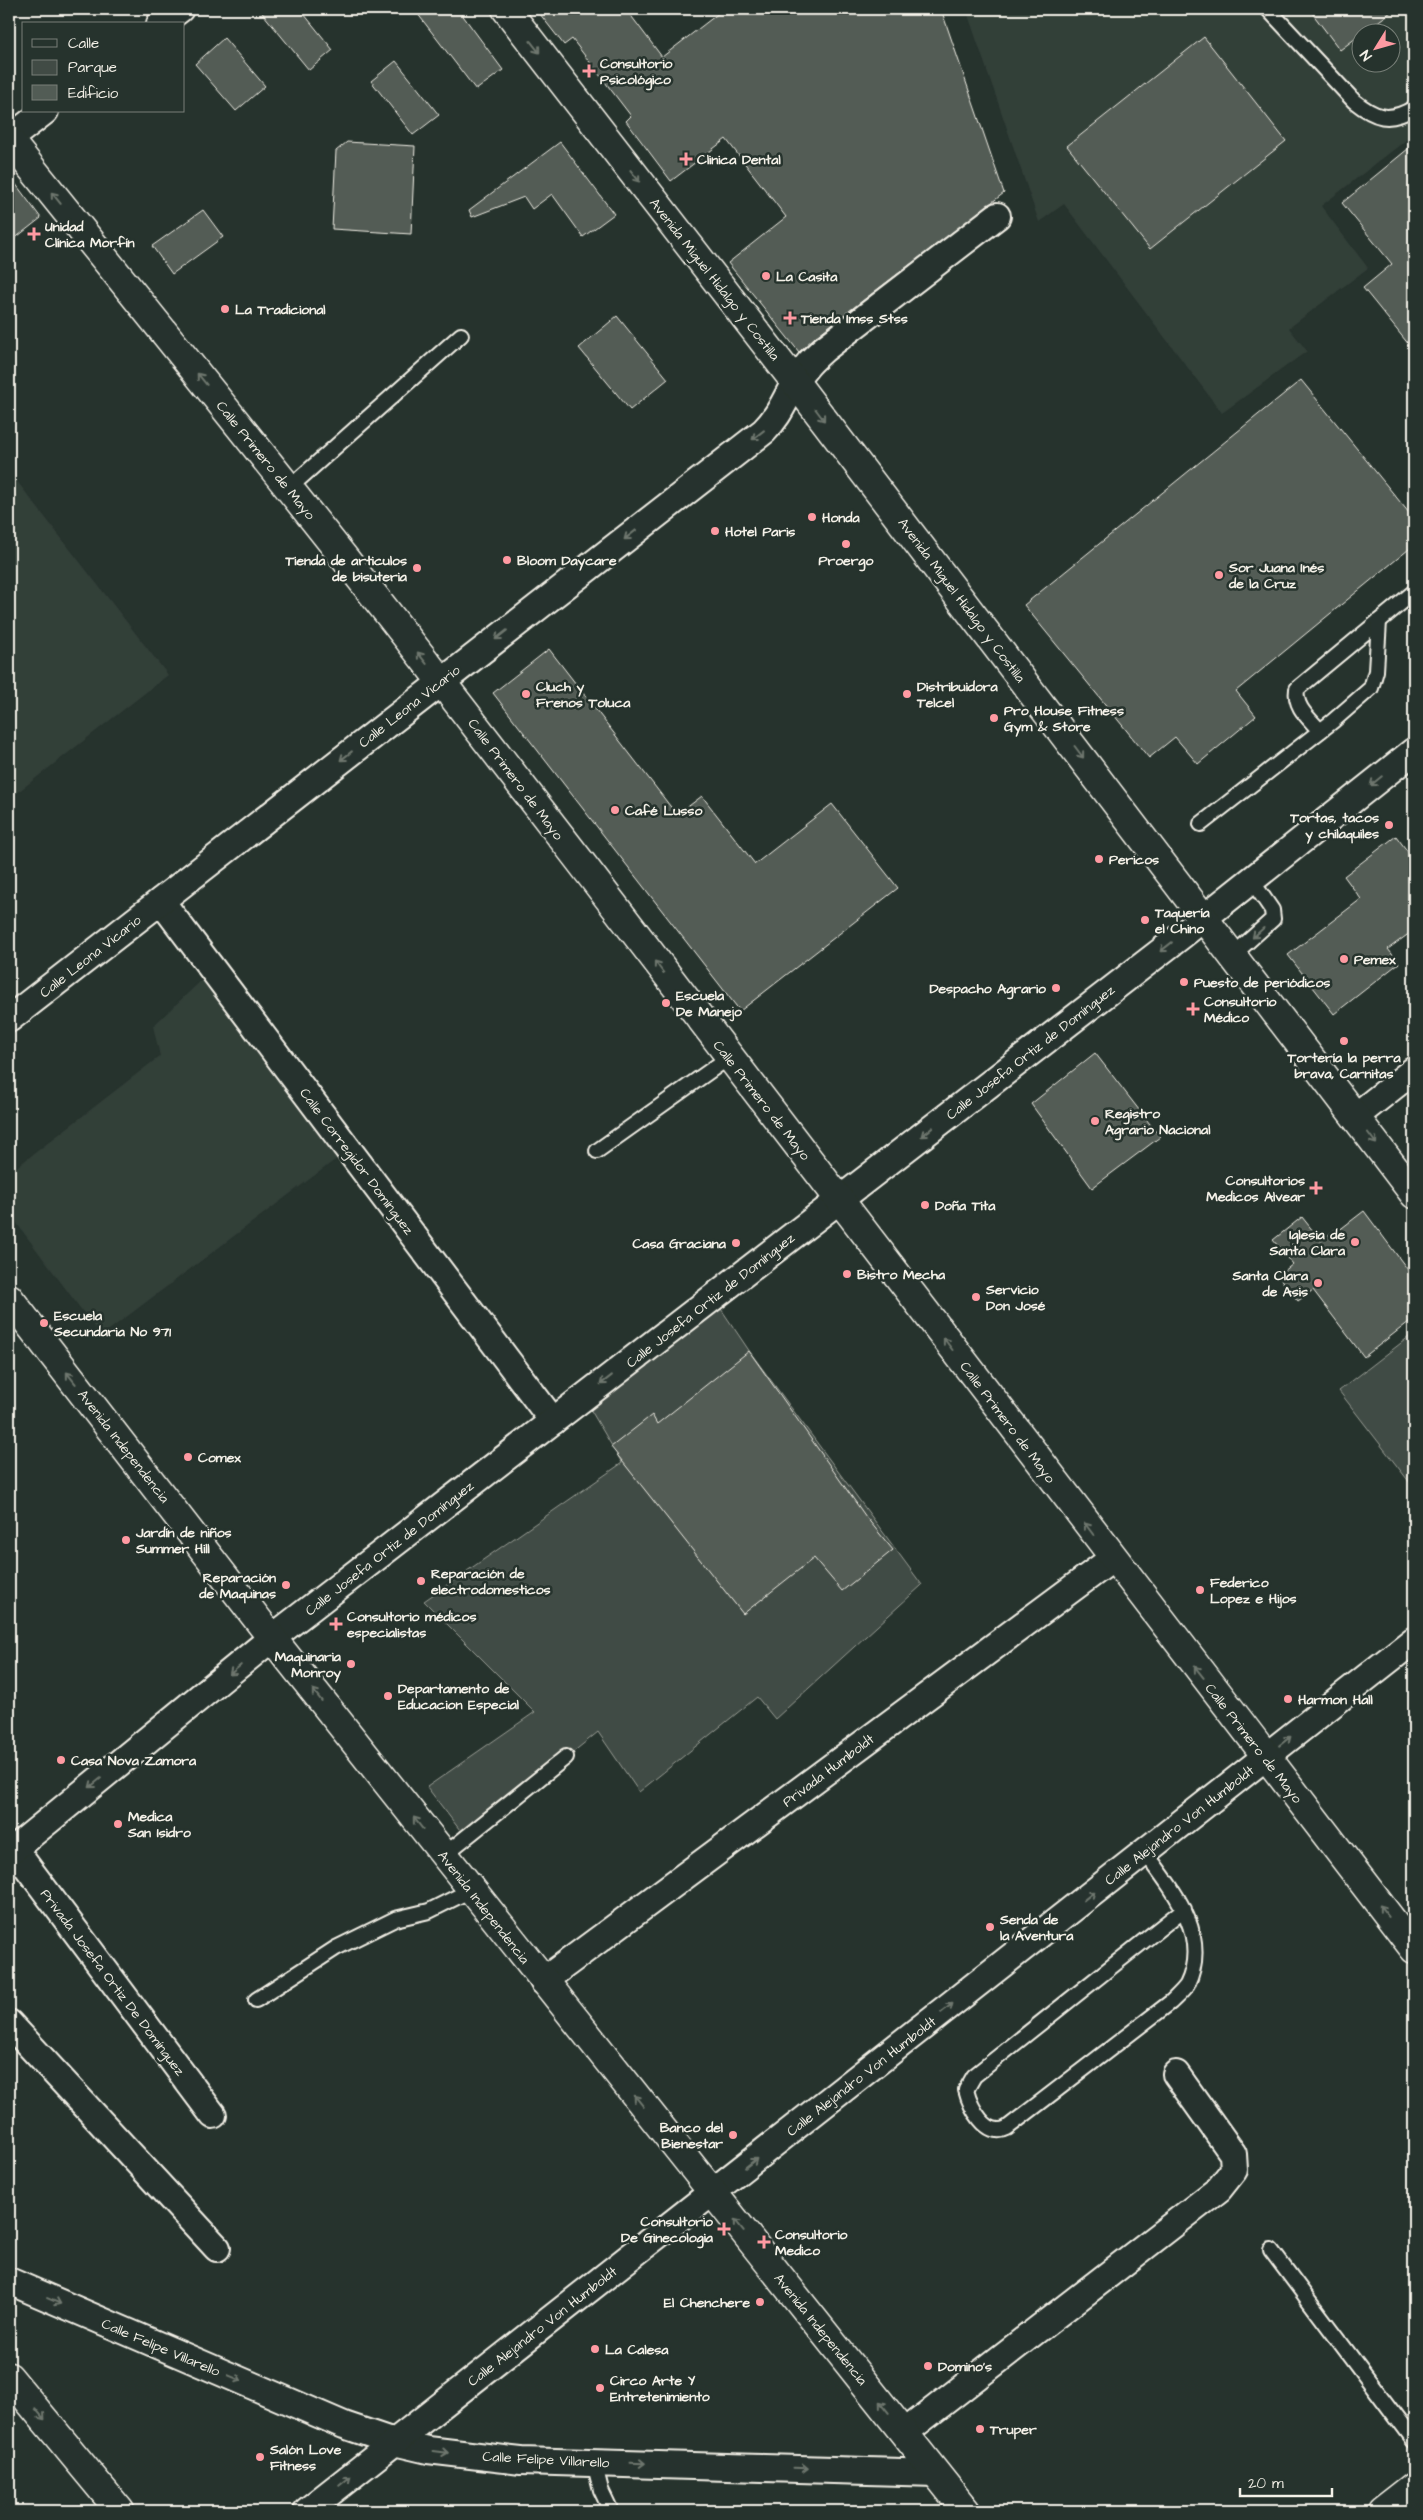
<svg xmlns="http://www.w3.org/2000/svg" width="1423" height="2520" viewBox="0 0 1423 2520" font-family="'Architects Daughter',sans-serif">
	<rect width="100%" height="100%" fill="#26332d"/>
	<filter id="ink" filterUnits="userSpaceOnUse"><feTurbulence type="fractalNoise" baseFrequency=".02" numOctaves="2"/><feDisplacementMap in="SourceGraphic" scale="10" xChannelSelector="R" yChannelSelector="G"/><feConvolveMatrix kernelMatrix="1 2 1 2 8 2 1 2 1" color-interpolation-filters="sRGB"/></filter>
	<g filter="url(#ink)">
		<g fill="#333f39" fill-rule="evenodd">
			<path d="M 966,9 L 1414,9 L 1414,134 L 1321,206 L 1368,268 L 1289,328 L 1307,351 L 1222,413 L 1064,204 L 1039,222 ZM 1360,32 L 1390,32 L 1390,62 L 1360,62 Z"/>
			<polygon points="9,471 168,675 9,799"/>
			<polygon points="204,978 339,1157 101,1336 9,1213 9,1173 160,1056 153,1026"/>
		</g>
		<g fill="#414b45" stroke="#9a9e96">
			<polygon points="713,1297 750,1352 922,1585 775,1719 757,1697 639,1792 598,1732 466,1838 427,1787 535,1712 424,1601 622,1463 583,1397"/>
			<polygon points="1414,1333 1414,1488 1339,1391"/>
		</g>
		<g fill="#525c55" stroke="#f4f1e8">
			<polygon points="259,9 300,9 333,50 309,70"/>
			<polygon points="414,9 458,9 503,70 476,90"/>
			<polygon points="536,9 626,9 662,57 724,9 941,9 1004,193 815,337 799,352 728,263 786,217 726,139 671,181 626,121 631,116 572,39 564,45"/>
			<polygon points="1309,9 1395,9 1364,32 1360,32 1360,35 1340,50"/>
			<polygon points="1204,37 1286,141 1150,249 1067,146"/>
			<polygon points="224,38 265,86 236,111 195,64"/>
			<polygon points="396,61 439,115 413,135 371,81"/>
			<polygon points="347,142 415,146 411,234 332,229 336,151"/>
			<polygon points="560,142 614,214 583,237 552,194 532,209 524,197 472,217 469,210"/>
			<polygon points="1414,144 1414,351 1363,288 1392,264 1342,203"/>
			<polygon points="9,175 41,218 9,243"/>
			<polygon points="203,210 223,237 172,274 152,246"/>
			<polygon points="617,316 668,379 630,410 579,348"/>
			<polygon points="1301,380 1414,519 1414,545 1236,691 1256,716 1198,764 1175,737 1149,758 1024,605"/>
			<polygon points="549,649 677,815 702,796 755,864 832,804 898,888 740,1011 493,693"/>
			<polygon points="1396,836 1414,860 1414,930 1388,949 1399,963 1334,1014 1288,955 1361,899 1344,876"/>
			<polygon points="1095,1053 1160,1137 1092,1188 1031,1104"/>
			<polygon points="1364,1211 1414,1278 1414,1318 1364,1357 1313,1290 1298,1301 1278,1276 1293,1264 1273,1240 1302,1217 1321,1241 1336,1229 1338,1231"/>
			<polygon points="749,1351 866,1517 893,1550 842,1591 814,1558 743,1614 611,1447 652,1415 657,1424"/>
		</g>
		<g fill="none" stroke-linecap="round" stroke-linejoin="round">
			<g stroke="#f4f1e8" stroke-width="18">
				<g id="service">
					<path d="M 1268,9 L 1354,101 C 1375,118 1389,123 1414,108"/>
					<polyline points="289,488 461,335"/>
					<path d="M 1320,731 C 1309,718 1294,707 1297,689 L 1414,592"/>
					<polyline points="1201,824 1333,721 1371,688 1376,671 1379,621"/>
					<polyline points="1233,955 1273,919 1272,910 1252,881"/>
					<polyline points="597,1151 728,1058"/>
					<path d="M 1145,1852 C 1173,1890 1211,1935 1187,1985 C 1183,1991 1176,1997 1171,2002 L 1007,2128 C 986,2139 970,2106 966,2090 L 974,2076 L 1184,1909"/>
					<polyline points="444,1855 566,1757"/>
					<polyline points="256,2000 336,1948 395,1919 429,1911 471,1890"/>
					<polyline points="1271,2250 1414,2441"/>
					<polyline points="594,2462 601,2490 611,2511"/>
				</g>
			</g>
			<g stroke="#f4f1e8" stroke-width="30">
				<g id="minor">
					<polyline points="160,24 180,9"/>
					<polyline points="9,139 45,111"/>
					<polyline points="161,901 553,1421"/>
					<path d="M 9,1019 L 764,431 C 780,415 784,401 796,381 C 803,368 813,359 824,349 L 997,216"/>
					<polyline points="1356,1116 1414,1070"/>
					<polyline points="14,1849 213,2115"/>
					<polyline points="9,1853 272,1638 1181,936 1414,751"/>
					<polyline points="543,1981 1112,1559"/>
					<polyline points="9,2023 217,2248"/>
					<polyline points="9,2281 344,2425 394,2442 428,2450 521,2461 936,2473"/>
					<polyline points="904,2433 1219,2189 1234,2170 1233,2154 1176,2074"/>
					<polyline points="307,2511 1414,1640"/>
				</g>
			</g>
			<g stroke="#f4f1e8" stroke-width="31">
				<g id="secondary">
					<polyline points="506,9 795,382 1414,1194"/>
					<path d="M 9,140 C 153,319 299,498 440,680 C 767,1101 1086,1528 1414,1949"/>
					<polyline points="9,1298 272,1638 966,2511"/>
					<polyline points="9,2377 120,2511"/>
					<polyline points="1382,2511 1414,2486"/>
				</g>
			</g>
			<use href="#service" stroke="#26332d" stroke-width="14"/>
			<use href="#minor" stroke="#26332d" stroke-width="26"/>
			<use href="#secondary" stroke="#26332d" stroke-width="28"/>
		</g>
		<defs><path id="oneway-shaft" d="M-6 0H5M1.5-3L5.5 0L1.5 3" fill="none" stroke-width="1.6" stroke-linecap="round" stroke-linejoin="round" transform="scale(1.25)"/></defs>
		<g stroke="#6e766e">
			<use href="#oneway-shaft" transform="translate(535 47) rotate(52)"/>
			<use href="#oneway-shaft" transform="translate(635 176) rotate(52)"/>
			<use href="#oneway-shaft" transform="translate(56 198) rotate(-129)"/>
			<use href="#oneway-shaft" transform="translate(202 379) rotate(-129)"/>
			<use href="#oneway-shaft" transform="translate(820 415) rotate(53)"/>
			<use href="#oneway-shaft" transform="translate(758 435) rotate(142)"/>
			<use href="#oneway-shaft" transform="translate(630 535) rotate(142)"/>
			<use href="#oneway-shaft" transform="translate(501 635) rotate(142)"/>
			<use href="#oneway-shaft" transform="translate(422 658) rotate(-128)"/>
			<use href="#oneway-shaft" transform="translate(1079 752) rotate(53)"/>
			<use href="#oneway-shaft" transform="translate(346 756) rotate(142)"/>
			<use href="#oneway-shaft" transform="translate(1376 781) rotate(141)"/>
			<use href="#oneway-shaft" transform="translate(1258 933) rotate(138)"/>
			<use href="#oneway-shaft" transform="translate(1166 947) rotate(142)"/>
			<use href="#oneway-shaft" transform="translate(659 967) rotate(-127)"/>
			<use href="#oneway-shaft" transform="translate(927 1132) rotate(142)"/>
			<use href="#oneway-shaft" transform="translate(1372 1138) rotate(53)"/>
			<use href="#oneway-shaft" transform="translate(948 1344) rotate(-127)"/>
			<use href="#oneway-shaft" transform="translate(71 1378) rotate(-128)"/>
			<use href="#oneway-shaft" transform="translate(606 1380) rotate(142)"/>
			<use href="#oneway-shaft" transform="translate(1089 1529) rotate(-127)"/>
			<use href="#oneway-shaft" transform="translate(235 1670) rotate(140)"/>
			<use href="#oneway-shaft" transform="translate(1199 1672) rotate(-128)"/>
			<use href="#oneway-shaft" transform="translate(317 1695) rotate(-128)"/>
			<use href="#oneway-shaft" transform="translate(1285 1741) rotate(-38)"/>
			<use href="#oneway-shaft" transform="translate(95 1783) rotate(141)"/>
			<use href="#oneway-shaft" transform="translate(418 1823) rotate(-128)"/>
			<use href="#oneway-shaft" transform="translate(1089 1896) rotate(-38)"/>
			<use href="#oneway-shaft" transform="translate(1384 1911) rotate(-128)"/>
			<use href="#oneway-shaft" transform="translate(947 2008) rotate(-38)"/>
			<use href="#oneway-shaft" transform="translate(639 2101) rotate(-129)"/>
			<use href="#oneway-shaft" transform="translate(751 2163) rotate(-38)"/>
			<use href="#oneway-shaft" transform="translate(739 2225) rotate(-129)"/>
			<use href="#oneway-shaft" transform="translate(54 2301) rotate(23)"/>
			<use href="#oneway-shaft" transform="translate(235 2378) rotate(23)"/>
			<use href="#oneway-shaft" transform="translate(884 2407) rotate(-129)"/>
			<use href="#oneway-shaft" transform="translate(40 2414) rotate(50)"/>
			<use href="#oneway-shaft" transform="translate(441 2452) rotate(7)"/>
			<use href="#oneway-shaft" transform="translate(638 2463) rotate(2)"/>
			<use href="#oneway-shaft" transform="translate(801 2468) rotate(2)"/>
			<use href="#oneway-shaft" transform="translate(345 2481) rotate(-39)"/>
		</g>
	</g>
	<g fill="#ff9aa2" stroke="#26332d" stroke-width="2">
		<path d="M586.5 63.5h5v5h5v5h-5v5h-5v-5h-5v-5h5z"/>
		<path d="M683.5 151.5h5v5h5v5h-5v5h-5v-5h-5v-5h5z"/>
		<path d="M31.5 226.5h5v5h5v5h-5v5h-5v-5h-5v-5h5z"/>
		<circle cx="766" cy="276" r="5"/>
		<circle cx="225" cy="309" r="5"/>
		<path d="M787.5 310.5h5v5h5v5h-5v5h-5v-5h-5v-5h5z"/>
		<circle cx="812" cy="517" r="5"/>
		<circle cx="715" cy="531" r="5"/>
		<circle cx="846" cy="544" r="5"/>
		<circle cx="507" cy="560" r="5"/>
		<circle cx="417" cy="568" r="5"/>
		<circle cx="1219" cy="575" r="5"/>
		<circle cx="526" cy="694" r="5"/>
		<circle cx="907" cy="694" r="5"/>
		<circle cx="994" cy="718" r="5"/>
		<circle cx="615" cy="810" r="5"/>
		<circle cx="1389" cy="825" r="5"/>
		<circle cx="1099" cy="859" r="5"/>
		<circle cx="1145" cy="920" r="5"/>
		<circle cx="1344" cy="959" r="5"/>
		<circle cx="1184" cy="982" r="5"/>
		<circle cx="1056" cy="988" r="5"/>
		<circle cx="666" cy="1003" r="5"/>
		<path d="M1190.5 1001.5h5v5h5v5h-5v5h-5v-5h-5v-5h5z"/>
		<circle cx="1344" cy="1041" r="5"/>
		<circle cx="1095" cy="1121" r="5"/>
		<path d="M1313.5 1180.5h5v5h5v5h-5v5h-5v-5h-5v-5h5z"/>
		<circle cx="925" cy="1205" r="5"/>
		<circle cx="1355" cy="1242" r="5"/>
		<circle cx="736" cy="1243" r="5"/>
		<circle cx="847" cy="1274" r="5"/>
		<circle cx="1318" cy="1283" r="5"/>
		<circle cx="976" cy="1297" r="5"/>
		<circle cx="44" cy="1323" r="5"/>
		<circle cx="188" cy="1457" r="5"/>
		<circle cx="126" cy="1540" r="5"/>
		<circle cx="421" cy="1581" r="5"/>
		<circle cx="286" cy="1585" r="5"/>
		<circle cx="1200" cy="1590" r="5"/>
		<path d="M333.5 1616.5h5v5h5v5h-5v5h-5v-5h-5v-5h5z"/>
		<circle cx="351" cy="1664" r="5"/>
		<circle cx="388" cy="1696" r="5"/>
		<circle cx="1288" cy="1699" r="5"/>
		<circle cx="61" cy="1760" r="5"/>
		<circle cx="118" cy="1824" r="5"/>
		<circle cx="990" cy="1927" r="5"/>
		<circle cx="733" cy="2135" r="5"/>
		<path d="M721.5 2221.5h5v5h5v5h-5v5h-5v-5h-5v-5h5z"/>
		<path d="M761.5 2234.5h5v5h5v5h-5v5h-5v-5h-5v-5h5z"/>
		<circle cx="760" cy="2302" r="5"/>
		<circle cx="595" cy="2349" r="5"/>
		<circle cx="928" cy="2366" r="5"/>
		<circle cx="600" cy="2388" r="5"/>
		<circle cx="980" cy="2429" r="5"/>
		<circle cx="260" cy="2457" r="5"/>
	</g>
	<g text-anchor="middle" stroke-width="5" stroke-linejoin="round" paint-order="stroke">
		<g font-size="14" font-weight="bold" fill="#f4f1e8" stroke="#26332d" text-anchor="start">
			<text x="600" y="68">Consultorio<tspan x="600" dy="16">Psicológico</tspan></text>
			<text x="697" y="164">Clinica Dental</text>
			<text x="45" y="231">Unidad<tspan x="45" dy="16">Clínica Morfín</tspan></text>
			<text x="776" y="281">La Casita</text>
			<text x="235" y="314">La Tradicional</text>
			<text x="801" y="323">Tienda Imss Stss</text>
			<text x="822" y="522">Honda</text>
			<text x="725" y="536">Hotel Paris</text>
			<text x="407" y="565" text-anchor="end">Tienda de articulos<tspan x="407" dy="16">de bisuteria</tspan></text>
			<text x="517" y="565">Bloom Daycare</text>
			<text x="846" y="565" text-anchor="middle">Proergo</text>
			<text x="1229" y="572">Sor Juana Inés<tspan x="1229" dy="16">de la Cruz</tspan></text>
			<text x="536" y="691">Cluch y<tspan x="536" dy="16">Frenos Toluca</tspan></text>
			<text x="917" y="691">Distribuidora<tspan x="917" dy="16">Telcel</tspan></text>
			<text x="1004" y="715">Pro House Fitness<tspan x="1004" dy="16">Gym &amp; Store</tspan></text>
			<text x="625" y="815">Café Lusso</text>
			<text x="1379" y="822" text-anchor="end">Tortas, tacos<tspan x="1379" dy="16">y chilaquiles</tspan></text>
			<text x="1109" y="864">Pericos</text>
			<text x="1155" y="917">Taquería<tspan x="1155" dy="16">el Chino</tspan></text>
			<text x="1354" y="964">Pemex</text>
			<text x="1194" y="987">Puesto de periódicos</text>
			<text x="1046" y="993" text-anchor="end">Despacho Agrario</text>
			<text x="676" y="1000">Escuela<tspan x="676" dy="16">De Manejo</tspan></text>
			<text x="1204" y="1006">Consultorio<tspan x="1204" dy="16">Médico</tspan></text>
			<text x="1344" y="1062" text-anchor="middle">Tortería la perra<tspan x="1344" dy="16">brava, Carnitas</tspan></text>
			<text x="1105" y="1118">Registro<tspan x="1105" dy="16">Agrario Nacional</tspan></text>
			<text x="1305" y="1185" text-anchor="end">Consultorios<tspan x="1305" dy="16">Medicos Alvear</tspan></text>
			<text x="935" y="1210">Doña Tita</text>
			<text x="1345" y="1239" text-anchor="end">Iglesia de<tspan x="1345" dy="16">Santa Clara</tspan></text>
			<text x="726" y="1248" text-anchor="end">Casa Graciana</text>
			<text x="857" y="1279">Bistro Mecha</text>
			<text x="1308" y="1280" text-anchor="end">Santa Clara<tspan x="1308" dy="16">de Asis</tspan></text>
			<text x="986" y="1294">Servicio<tspan x="986" dy="16">Don José</tspan></text>
			<text x="54" y="1320">Escuela<tspan x="54" dy="16">Secundaria No 971</tspan></text>
			<text x="198" y="1462">Comex</text>
			<text x="136" y="1537">Jardín de niños<tspan x="136" dy="16">Summer Hill</tspan></text>
			<text x="431" y="1578">Reparación de<tspan x="431" dy="16">electrodomesticos</tspan></text>
			<text x="276" y="1582" text-anchor="end">Reparación<tspan x="276" dy="16">de Maquinas</tspan></text>
			<text x="1210" y="1587">Federico<tspan x="1210" dy="16">Lopez e Hijos</tspan></text>
			<text x="347" y="1621">Consultorio médicos<tspan x="347" dy="16">especialistas</tspan></text>
			<text x="341" y="1661" text-anchor="end">Maquinaria<tspan x="341" dy="16">Monroy</tspan></text>
			<text x="398" y="1693">Departamento de<tspan x="398" dy="16">Educacion Especial</tspan></text>
			<text x="1298" y="1704">Harmon Hall</text>
			<text x="71" y="1765">Casa Nova Zamora</text>
			<text x="128" y="1821">Medica<tspan x="128" dy="16">San Isidro</tspan></text>
			<text x="1000" y="1924">Senda de<tspan x="1000" dy="16">la Aventura</tspan></text>
			<text x="723" y="2132" text-anchor="end">Banco del<tspan x="723" dy="16">Bienestar</tspan></text>
			<text x="713" y="2226" text-anchor="end">Consultorio<tspan x="713" dy="16">De Ginecologia</tspan></text>
			<text x="775" y="2239">Consultorio<tspan x="775" dy="16">Medico</tspan></text>
			<text x="750" y="2307" text-anchor="end">El Chenchere</text>
			<text x="605" y="2354">La Calesa</text>
			<text x="938" y="2371">Domino's</text>
			<text x="610" y="2385">Circo Arte Y<tspan x="610" dy="16">Entretenimiento</tspan></text>
			<text x="990" y="2434">Truper</text>
			<text x="270" y="2454">Salón Love<tspan x="270" dy="16">Fitness</tspan></text>
		</g>
		<g font-size="14" fill="#f4f1e8" stroke="#26332d">
			<text transform="translate(715 279) rotate(52)" y="5">Avenida Miguel Hidalgo y Costilla</text>
			<text transform="translate(266 460) rotate(51)" y="5">Calle Primero de Mayo</text>
			<text transform="translate(962 600) rotate(53)" y="5">Avenida Miguel Hidalgo y Costilla</text>
			<text transform="translate(409 706) rotate(-38)" y="5">Calle Leona Vicario</text>
			<text transform="translate(516 779) rotate(53)" y="5">Calle Primero de Mayo</text>
			<text transform="translate(90 956) rotate(-38)" y="5">Calle Leona Vicario</text>
			<text transform="translate(1030 1052) rotate(-38)" y="5">Calle Josefa Ortiz de Domínguez</text>
			<text transform="translate(762 1100) rotate(52)" y="5">Calle Primero de Mayo</text>
			<text transform="translate(357 1161) rotate(53)" y="5">Calle Corregidor Domínguez</text>
			<text transform="translate(710 1300) rotate(-38)" y="5">Calle Josefa Ortiz de Domínguez</text>
			<text transform="translate(1008 1422) rotate(53)" y="5">Calle Primero de Mayo</text>
			<text transform="translate(124 1446) rotate(52)" y="5">Avenida Independencia</text>
			<text transform="translate(389 1548) rotate(-38)" y="5">Calle Josefa Ortiz de Domínguez</text>
			<text transform="translate(1254 1743) rotate(52)" y="5">Calle Primero de Mayo</text>
			<text transform="translate(828 1770) rotate(-37)" y="5">Privada Humboldt</text>
			<text transform="translate(1179 1825) rotate(-38)" y="5">Calle Alejandro Von Humboldt</text>
			<text transform="translate(484 1907) rotate(52)" y="5">Avenida Independencia</text>
			<text transform="translate(113 1982) rotate(53)" y="5">Privada Josefa Ortiz De Domínguez</text>
			<text transform="translate(861 2076) rotate(-38)" y="5">Calle Alejandro Von Humboldt</text>
			<text transform="translate(542 2326) rotate(-38)" y="5">Calle Alejandro Von Humboldt</text>
			<text transform="translate(821 2329) rotate(51)" y="5">Avenida Independencia</text>
			<text transform="translate(161 2347) rotate(23)" y="5">Calle Felipe Villarello</text>
			<text transform="translate(546 2459) rotate(3)" y="5">Calle Felipe Villarello</text>
		</g>
	</g>
	<rect width="1423" height="2520" fill="none" stroke="#26332d" stroke-width="30"/>
	<rect x="15" y="15" width="1393" height="2490" fill="none" stroke="#f4f1e8" stroke-width="2" filter="url(#ink)"/>
	<rect x="22" y="22" width="162" height="90" fill="#26332d" stroke="#787f78"/>
	<rect x="32" y="39" width="25" height="8" fill="#26332d" stroke="#787f78"/>
	<text x="68" y="48" font-size="15" fill="#f4f1e8">Calle</text>
	<rect x="32" y="60" width="25" height="15" fill="#414b45" stroke="#787f78"/>
	<text x="68" y="72" font-size="15" fill="#f4f1e8">Parque</text>
	<rect x="32" y="85" width="25" height="15" fill="#525c55" stroke="#787f78"/>
	<text x="68" y="98" font-size="15" fill="#f4f1e8">Edificio</text>
	<g transform="translate(1376 48) rotate(233)"><circle r="24" fill="#26332d" stroke="#787f78"/>
	<path d="M0-4L9 19L0 12L-9 19Z" fill="#ff9aa2"/>
	<text y="-8" font-size="14" font-weight="bold" text-anchor="middle" fill="#f4f1e8">N</text>
	</g>
	<path d="M1240 2488v8h92v-8" fill="none" stroke="#f4f1e8" stroke-width="2.5"/>
	<text x="1248" y="2488" font-size="15" fill="#f4f1e8" stroke="#26332d" stroke-width="4" paint-order="stroke">20 m</text>
</svg>
